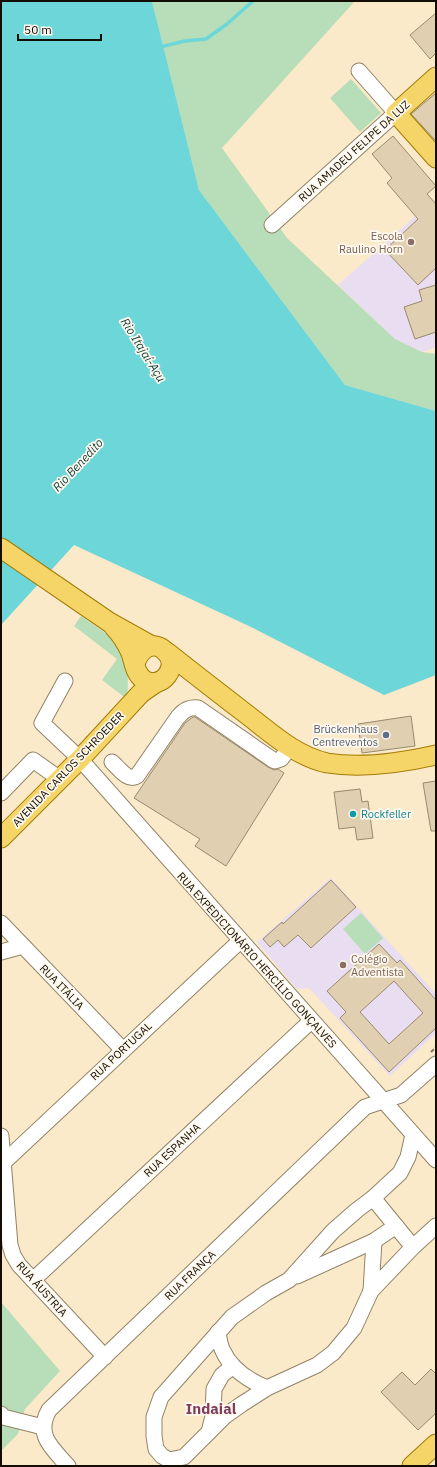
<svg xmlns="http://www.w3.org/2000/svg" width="437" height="1467" viewBox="0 0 437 1467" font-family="'IBM Plex Sans',sans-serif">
	<rect width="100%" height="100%" fill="#faeaca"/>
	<g fill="#e8ddf1">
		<polygon points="436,198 436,347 422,352 395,339 338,285"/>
		<polygon points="331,878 436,994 436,1033 390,1076 309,988 297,989 257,942"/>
	</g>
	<g fill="#b7deb8">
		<polygon points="152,1 355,1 222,148 287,238 395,339 422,352 436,354 436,411 345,385 199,190"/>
		<polygon points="351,79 381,113 360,132 330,98"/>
		<path d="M 81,616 C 90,623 109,634 115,642 C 129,657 129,680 127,699 L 102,680 L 117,659 L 74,626 Z"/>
		<polygon points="361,913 383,938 365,954 343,929"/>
		<polygon points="1,1302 60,1371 25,1409 18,1434 1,1451"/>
	</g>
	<polygon fill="#6cd6d8" points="1,1 152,1 199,190 345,385 436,411 436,675 384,695 249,626 74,545 1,625"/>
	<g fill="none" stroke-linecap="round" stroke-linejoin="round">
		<polyline stroke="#6cd6d8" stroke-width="3.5" points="160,47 185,41 206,39 227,24 253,1"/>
	</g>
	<g fill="#e0d0b1" stroke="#998a6d" fill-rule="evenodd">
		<polygon points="436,13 436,53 430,59 410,35"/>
		<polygon points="436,93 436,141 411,114"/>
		<polygon points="393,136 436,186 427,194 436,204 436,268 418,285 385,250 418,219 387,183 392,178 372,154"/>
		<polygon points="436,285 436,332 415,339 404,307 422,301 419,290"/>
		<polygon points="411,716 415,746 362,753 358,724"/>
		<polygon points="193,717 195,717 268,767 274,770 278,769 284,773 226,866 195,846 200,839 134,798 185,723"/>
		<polygon points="436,781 436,831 431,831 423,783"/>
		<polygon points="360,789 362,802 368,801 373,838 357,840 355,827 339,829 334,792"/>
		<polygon points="331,880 356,907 311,948 298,935 284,947 278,940 270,947 263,939 282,922 283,924"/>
		<path d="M 379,944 L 397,963 L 400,960 L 436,1000 L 436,1028 L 389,1072 L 340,1018 L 346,1012 L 327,991 ZM 394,981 L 423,1013 L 389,1044 L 360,1012 Z"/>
		<polygon points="431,1369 436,1374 436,1413 418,1430 381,1392 402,1372 415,1385"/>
	</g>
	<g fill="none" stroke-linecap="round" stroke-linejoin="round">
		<g stroke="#928366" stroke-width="17">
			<g id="minor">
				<polyline points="272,225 396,113 359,71"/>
				<polyline points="65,681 42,723 80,759 436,1160"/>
				<path d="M 112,762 C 119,768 128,782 137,776 L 178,717 C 184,710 189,707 198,708 L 273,760 L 275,761 L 281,759 L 290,747"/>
				<polyline points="1,793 33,760 60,779"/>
				<polyline points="1,923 123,1050"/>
				<polyline points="1,952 23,946"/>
				<polyline points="1,1136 10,1245 13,1255 19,1265 105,1357"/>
				<polyline points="3,1163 240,941"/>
				<polyline points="373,1198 400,1173 408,1157 413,1135"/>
				<polyline points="413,1247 373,1198 357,1210 333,1231 289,1280 266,1293 232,1317 161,1397 154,1417 154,1436 156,1449 162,1456 169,1460 184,1457 225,1416 242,1404 267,1388 317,1365 333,1353 354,1328 371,1291 413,1247 436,1226"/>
				<polyline points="297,1276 374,1241 396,1226"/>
				<polyline points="33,1280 311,1021"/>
				<polyline points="371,1291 374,1241"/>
				<path d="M 218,1332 C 219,1339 220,1346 223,1351 C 231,1369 250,1381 267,1388"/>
				<polyline points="1,1414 3,1417 43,1427"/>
				<polyline points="209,1432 213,1416 214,1389 222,1375 233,1366"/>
				<path d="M 68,1466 C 52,1448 35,1435 49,1410 L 365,1107 L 401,1095 L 436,1064"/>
			</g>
		</g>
		<g stroke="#a27c04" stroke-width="21">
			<g id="major">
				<polyline points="436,77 396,113 436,158"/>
				<polyline points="1,548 109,622 152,646"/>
				<path d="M 114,627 C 121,634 127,644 131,653 C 134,662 135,674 144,680 C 162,691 180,666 166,652 C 153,638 139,650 135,664"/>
				<path d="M 168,653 C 193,673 219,693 245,713 C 270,732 295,756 327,763 C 363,769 401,763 436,755"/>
				<polyline points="1,838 80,759 141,693 157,682"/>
				<polyline points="412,1466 436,1444"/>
			</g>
		</g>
		<polyline stroke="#817662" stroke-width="2" stroke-dasharray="4 2" stroke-linecap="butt" points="431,1052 436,1047"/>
		<use href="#minor" stroke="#fff" stroke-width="15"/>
		<use href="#major" stroke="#f6d568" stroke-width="19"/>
	</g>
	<g fill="#8d6e63" stroke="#fff8ec" stroke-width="1.5">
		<circle cx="411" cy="242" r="4"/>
		<circle cx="343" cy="965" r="4"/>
	</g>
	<circle fill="#5c6f8a" stroke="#fff8ec" stroke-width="1.5" cx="386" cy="735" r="4"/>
	<circle fill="#0f9aa8" stroke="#fff8ec" stroke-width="1.5" cx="353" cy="814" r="4"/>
	<g text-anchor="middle" stroke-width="3.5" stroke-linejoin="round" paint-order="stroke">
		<g font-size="11" fill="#120c03" stroke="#fff8ec">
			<text transform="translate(354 151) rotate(-42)" y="4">RUA AMADEU FELIPE DA LUZ</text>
			<text transform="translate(68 769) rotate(-46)" y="4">AVENIDA CARLOS SCHROEDER</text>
			<text transform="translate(257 960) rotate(48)" y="4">RUA EXPEDICIONÁRIO HERCÍLIO GONÇALVES</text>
			<text transform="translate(62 987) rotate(46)" y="4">RUA ITÁLIA</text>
			<text transform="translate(121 1051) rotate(-43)" y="4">RUA PORTUGAL</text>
			<text transform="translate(172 1150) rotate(-43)" y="4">RUA ESPANHA</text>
			<text transform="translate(190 1275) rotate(-44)" y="4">RUA FRANÇA</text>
			<text transform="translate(42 1289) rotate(48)" y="4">RUA ÁUSTRIA</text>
		</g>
		<g font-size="11" fill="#785e54" stroke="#fff8ec" text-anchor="end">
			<text x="403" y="240">Escola<tspan x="403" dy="13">Raulino Horn</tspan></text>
			<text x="351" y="963" text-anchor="start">Colégio<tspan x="351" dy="13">Adventista</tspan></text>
		</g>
		<g font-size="11" fill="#4e5e75" stroke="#fff8ec" text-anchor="end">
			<text x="378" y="733">Brückenhaus<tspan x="378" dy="13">Centreventos</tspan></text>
		</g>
		<g font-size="11" fill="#0d838f" stroke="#fff8ec" text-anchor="start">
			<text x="361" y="818">Rockfeller</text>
		</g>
		<g font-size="12" font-style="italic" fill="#114244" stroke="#fff8ec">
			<text transform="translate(143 350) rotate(58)" y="4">Rio Itajaí-Açu</text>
			<text transform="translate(78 465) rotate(-47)" y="4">Rio Benedito</text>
		</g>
		<g font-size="15" font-weight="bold" fill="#7e3c5e" stroke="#fff8ec">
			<text x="211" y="1414">Indaial</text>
		</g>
	</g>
	<rect width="437" height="1467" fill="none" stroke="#120c03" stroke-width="4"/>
	<path d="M18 34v6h83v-6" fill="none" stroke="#120c03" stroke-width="2"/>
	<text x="24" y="34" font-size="12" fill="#120c03" stroke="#fff8ec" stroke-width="3" paint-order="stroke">50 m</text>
</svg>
